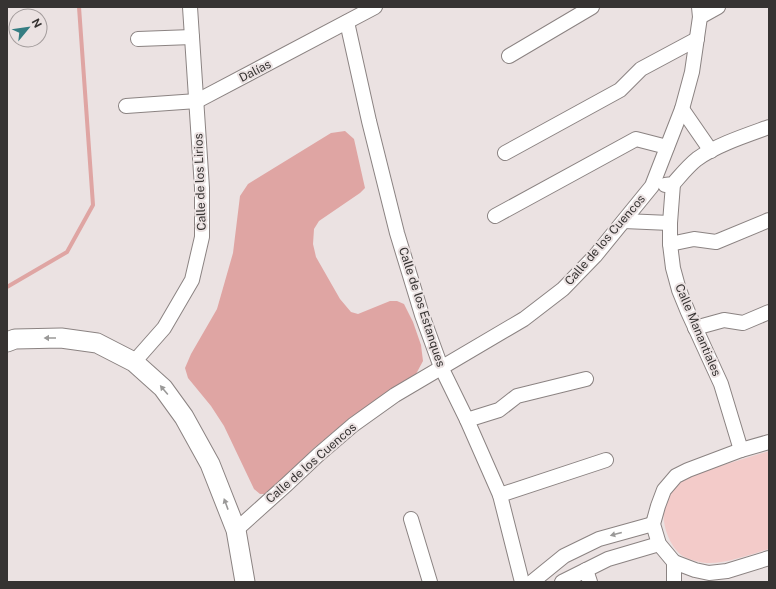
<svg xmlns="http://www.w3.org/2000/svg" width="776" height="589" viewBox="0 0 776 589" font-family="'Public Sans',sans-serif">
  <rect width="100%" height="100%" fill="#ebe2e2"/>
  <path fill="#f3cbc9" d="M 769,451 L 769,549 C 751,554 718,567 700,562 C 695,561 684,558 680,554 C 665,540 657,510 670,492 C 676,484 683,479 691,475 Z"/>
  <path fill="#dfa5a3" d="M 345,131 L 354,139 L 365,188 L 360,193 L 319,221 L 314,229 L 313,244 L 316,257 L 340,299 L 351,312 L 358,314 L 390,301 L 397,301 L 404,304 L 413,322 L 421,345 L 423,361 L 416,374 L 351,417 L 313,449 L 267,494 L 260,494 L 254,489 L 224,426 L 211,406 L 188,378 L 185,368 L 191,354 L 217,309 L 233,253 L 240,196 L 248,184 L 331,133 Z"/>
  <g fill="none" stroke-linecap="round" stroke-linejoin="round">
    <path stroke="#dfa5a3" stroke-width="4" d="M 7,287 L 67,252 L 93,205 L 79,7"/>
    <g stroke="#8b8382" stroke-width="16">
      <g id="street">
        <path d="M 700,17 L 718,7"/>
        <path d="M 347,22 L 369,121 L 397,233 L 422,315 L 441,367 L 467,420 L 500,495 L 522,582"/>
        <path d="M 138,39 L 192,37"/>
        <path d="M 509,56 L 592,7"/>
        <path d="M 126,106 L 197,101 L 375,7"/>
        <path d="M 682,109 L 711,151"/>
        <path d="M 505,153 L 620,90 L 641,69 L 697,39"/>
        <path d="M 673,184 L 670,223 L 670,244 L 673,268 L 679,290 L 688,312 L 721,384 L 741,450"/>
        <path d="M 665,185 L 673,184 C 681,175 688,166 697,159 C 716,145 747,135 769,127"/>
        <path d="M 495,216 L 636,139 L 667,147"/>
        <path d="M 624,221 L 670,223"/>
        <path d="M 670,244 L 694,239 L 716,242 L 769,220"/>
        <path d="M 695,328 L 724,320 L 743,323 L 769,312"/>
        <path d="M 134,362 L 164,328 L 192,280 L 202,237 L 202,188 L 190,7"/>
        <path d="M 467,420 L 499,410 L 517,396 L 586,379"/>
        <path d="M 769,442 L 741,450 L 688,470 L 676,476 L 664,490 L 658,506 L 653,524 L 659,544 L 674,562 L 695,570 L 709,573 L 727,571 L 769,558"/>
        <path d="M 500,495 L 606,460"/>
        <path d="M 411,519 L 430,582"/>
        <path d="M 236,530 L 286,485 L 318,455 L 353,425 L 395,395 L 524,319 L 563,289 L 595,256 L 652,186 L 682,109 L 692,72 L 700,17 L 699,7"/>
        <path d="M 586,570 L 590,582"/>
        <path d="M 532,582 L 564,556 L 599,539 L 653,524"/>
        <path d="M 562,582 L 608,559 L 659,544"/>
        <path d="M 674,582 L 674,562"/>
      </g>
    </g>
    <g stroke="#8b8382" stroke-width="21">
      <path id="secondary" d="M 7,342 L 15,339 L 61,338 L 97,343 L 134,362 L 163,388 L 184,417 L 210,464 L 236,530 L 245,582"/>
    </g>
    <use href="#street" stroke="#fff" stroke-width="14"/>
    <use href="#secondary" stroke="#fff" stroke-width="19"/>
  </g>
  <defs><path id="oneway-solid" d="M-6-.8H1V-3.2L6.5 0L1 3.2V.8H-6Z"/></defs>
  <g fill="#9a9998">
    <use href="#oneway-solid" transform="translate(50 338) rotate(-180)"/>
    <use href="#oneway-solid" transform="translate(164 390) rotate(-130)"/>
    <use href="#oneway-solid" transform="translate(226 504) rotate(-110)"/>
    <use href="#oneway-solid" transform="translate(616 534) rotate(165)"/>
  </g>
  <g text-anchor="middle" stroke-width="4" stroke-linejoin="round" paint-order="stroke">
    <g font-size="12" fill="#363332" stroke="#ebe2e2">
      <text transform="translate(255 71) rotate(-27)" y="4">Dalías</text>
      <text transform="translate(200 182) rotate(-92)" y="4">Calle de los Lirios</text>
      <text transform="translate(605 240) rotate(-49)" y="4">Calle de los Cuencos</text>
      <text transform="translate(422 307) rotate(72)" y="4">Calle de los Estanques</text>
      <text transform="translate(698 330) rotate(67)" y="4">Calle Manantiales</text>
      <text transform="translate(311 463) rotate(-41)" y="4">Calle de los Cuencos</text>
    </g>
  </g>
  <rect width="776" height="589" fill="none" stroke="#363332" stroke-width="16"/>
  <g transform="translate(28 28) rotate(61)"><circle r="19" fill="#ebe2e2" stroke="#a39c9c"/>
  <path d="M0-3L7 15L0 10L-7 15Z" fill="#357d82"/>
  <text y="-6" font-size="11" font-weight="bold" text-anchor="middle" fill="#363332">N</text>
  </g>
</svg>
